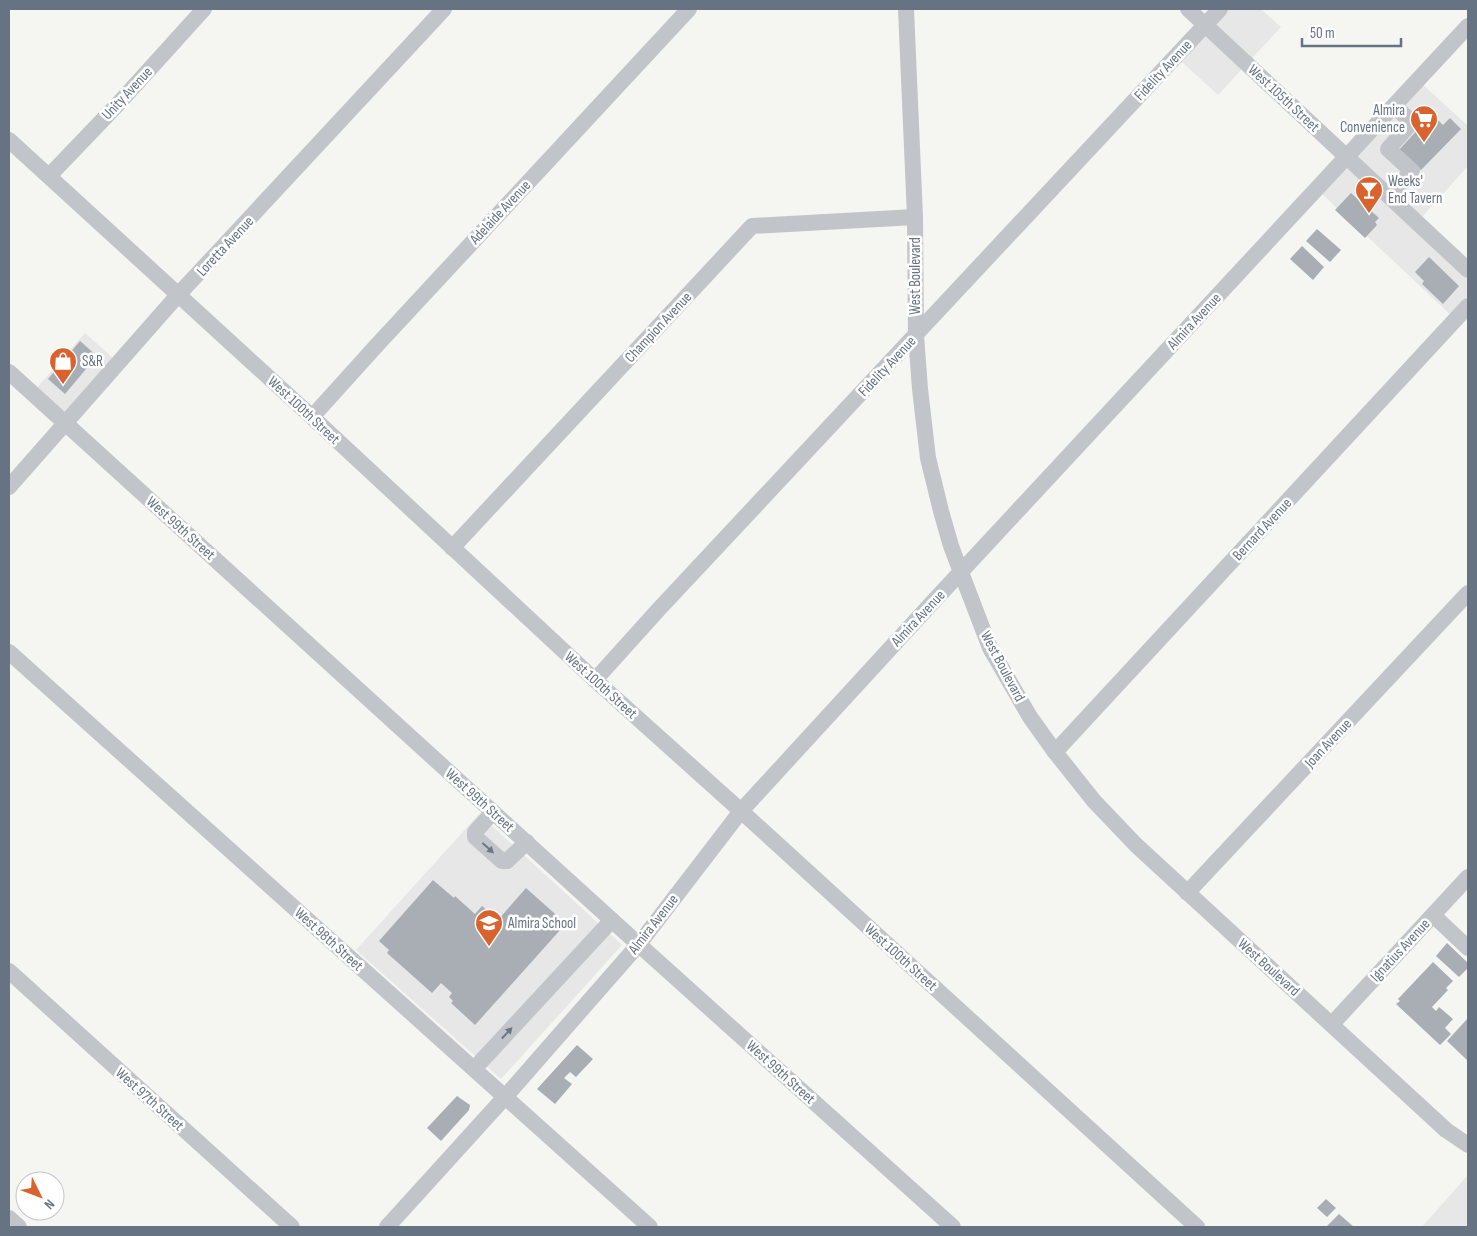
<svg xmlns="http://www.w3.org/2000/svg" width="1477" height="1236" viewBox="0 0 1477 1236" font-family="'Sofia Sans Condensed',sans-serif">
  <rect width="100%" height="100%" fill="#f5f6f2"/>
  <g fill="#e6e7e6">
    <path d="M 1211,9 L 1261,9 L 1281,27 L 1218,95 L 1171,52 Z"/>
    <path d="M 1421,83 L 1468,126 L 1468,166 L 1413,227 L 1468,279 L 1468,296 L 1452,316 L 1320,192 Z"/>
    <path d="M 85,333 L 114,359 L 64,416 L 35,390 Z"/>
    <path d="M 479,814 L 622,945 L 501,1079 L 356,950 Z"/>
    <path d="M 1468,1175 L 1468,1227 L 1422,1227 Z"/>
  </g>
  <g fill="#a8aeb4">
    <path d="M 1432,114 L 1443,125 L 1450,118 L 1461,129 L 1421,170 L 1399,150 Z"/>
    <path d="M 1351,193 L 1379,218 L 1375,222 L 1377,225 L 1365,238 L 1335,210 Z"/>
    <path d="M 1317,229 L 1341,250 L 1330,262 L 1306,241 Z"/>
    <path d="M 1302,246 L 1324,267 L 1313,280 L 1290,259 Z"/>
    <path d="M 1429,257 L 1459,286 L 1443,304 L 1422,284 L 1424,281 L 1415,272 Z"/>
    <path d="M 80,341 L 97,356 L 65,394 L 48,379 Z"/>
    <path d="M 433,880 L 454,898 L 455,896 L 475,914 L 482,906 L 498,920 L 526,888 L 563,921 L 558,927 L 561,929 L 475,1025 L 451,1003 L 453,1001 L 449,997 L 452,993 L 441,983 L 432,993 L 387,953 L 389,950 L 379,941 Z"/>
    <path d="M 1447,943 L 1468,963 L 1468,968 L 1459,977 L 1436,956 Z"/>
    <path d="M 1433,962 L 1453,981 L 1446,988 L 1448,990 L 1432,1007 L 1436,1011 L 1439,1007 L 1453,1019 L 1445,1028 L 1451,1034 L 1440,1045 L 1396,1004 L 1400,1001 L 1398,999 Z"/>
    <path d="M 1468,1018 L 1468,1061 L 1447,1041 Z"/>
    <path d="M 577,1045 L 593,1059 L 576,1077 L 570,1072 L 564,1078 L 572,1084 L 555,1104 L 537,1089 Z"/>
    <path d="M 457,1096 L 470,1105 L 469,1110 L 441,1141 L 427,1128 Z"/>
    <path d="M 1326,1199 L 1336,1208 L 1327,1217 L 1317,1208 Z"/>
    <path d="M 1339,1214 L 1354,1227 L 1326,1227 Z"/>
  </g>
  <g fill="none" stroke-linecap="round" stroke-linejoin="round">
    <g stroke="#c1c4c8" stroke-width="16">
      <path d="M 906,9 L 915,217 L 916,335 L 920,389 L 928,458 L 941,511 L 951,546 L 990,648 L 1030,717 L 1055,752 L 1094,801 L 1136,845 L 1446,1130 L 1468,1145"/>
      <path d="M 1188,9 L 1468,270"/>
      <path d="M 9,140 L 312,417 L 595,680 L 741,811 L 1197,1227"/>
      <path d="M 49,176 L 118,104 L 204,9"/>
      <path d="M 1389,196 L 1412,171 L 1388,149 L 1412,122 L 1394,106"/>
      <path d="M 9,372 L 626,933 L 953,1227"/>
      <path d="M 312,417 L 377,345 L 689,9"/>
      <path d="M 9,487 L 178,295 L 444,9"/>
      <path d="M 452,548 L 752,226 L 915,217"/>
      <path d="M 9,652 L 650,1227"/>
      <path d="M 595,680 L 659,609 L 1220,9"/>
      <path d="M 1055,752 L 1468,306"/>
      <path d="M 493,812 L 475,832 L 475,837 L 502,861 L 507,861 L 527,842"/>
      <path d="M 1187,893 L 1468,593"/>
      <path d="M 1433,915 L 1468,948"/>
      <path d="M 9,971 L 292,1227"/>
      <path d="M 1332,1024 L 1468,877"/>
      <path d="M 474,1069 L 612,920"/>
      <path d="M 9,1218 L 19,1227"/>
      <path d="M 387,1227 L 505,1097 L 639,944 L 741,811 L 931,604 L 1468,26"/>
    </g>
  </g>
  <defs><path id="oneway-solid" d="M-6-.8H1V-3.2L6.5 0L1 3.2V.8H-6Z" transform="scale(1.25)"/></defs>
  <g fill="#6b7786">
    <use href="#oneway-solid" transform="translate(488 848) rotate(42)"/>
    <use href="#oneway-solid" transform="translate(507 1033) rotate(-47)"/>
  </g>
  <defs>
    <g id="supermarket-pin" transform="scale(1.4375)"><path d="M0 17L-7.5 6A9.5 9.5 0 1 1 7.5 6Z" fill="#da622e" stroke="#fff"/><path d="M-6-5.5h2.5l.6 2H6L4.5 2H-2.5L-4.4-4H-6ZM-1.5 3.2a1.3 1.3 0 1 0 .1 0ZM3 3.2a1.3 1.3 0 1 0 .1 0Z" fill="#fff"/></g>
    <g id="bar-pin" transform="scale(1.4375)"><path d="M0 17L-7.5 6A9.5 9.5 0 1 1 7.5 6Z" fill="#da622e" stroke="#fff"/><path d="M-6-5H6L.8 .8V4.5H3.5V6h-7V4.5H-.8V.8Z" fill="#fff"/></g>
    <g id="shop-pin" transform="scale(1.4375)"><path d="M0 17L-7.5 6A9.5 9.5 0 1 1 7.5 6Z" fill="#da622e" stroke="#fff"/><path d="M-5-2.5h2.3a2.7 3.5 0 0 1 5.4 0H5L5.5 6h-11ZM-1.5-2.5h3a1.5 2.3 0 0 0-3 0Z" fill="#fff"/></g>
    <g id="school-pin" transform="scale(1.4375)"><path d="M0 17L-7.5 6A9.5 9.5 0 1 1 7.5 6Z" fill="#da622e" stroke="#fff"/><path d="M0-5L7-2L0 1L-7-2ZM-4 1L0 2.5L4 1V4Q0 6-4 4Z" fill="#fff"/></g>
  </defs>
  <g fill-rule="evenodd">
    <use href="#supermarket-pin" x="1424" y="119"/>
    <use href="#bar-pin" x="1369" y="190"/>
    <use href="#shop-pin" x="63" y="361"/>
    <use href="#school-pin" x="489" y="923"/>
  </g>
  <g text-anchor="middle" stroke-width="5" stroke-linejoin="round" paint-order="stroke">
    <g font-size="15" fill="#667382" stroke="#fff">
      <text transform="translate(1163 70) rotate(-47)" y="5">Fidelity Avenue</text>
      <text transform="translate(127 93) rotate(-47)" y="5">Unity Avenue</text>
      <text transform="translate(1284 98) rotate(43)" y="5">West 105th Street</text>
      <text transform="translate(500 212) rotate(-47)" y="5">Adelaide Avenue</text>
      <text transform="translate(225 246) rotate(-47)" y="5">Loretta Avenue</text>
      <text transform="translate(915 276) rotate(-90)" y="5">West Boulevard</text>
      <text transform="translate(1194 321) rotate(-47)" y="5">Almira Avenue</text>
      <text transform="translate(658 327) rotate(-47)" y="5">Champion Avenue</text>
      <text transform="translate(887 366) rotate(-47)" y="5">Fidelity Avenue</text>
      <text transform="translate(304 410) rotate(43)" y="5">West 100th Street</text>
      <text transform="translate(181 528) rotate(42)" y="5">West 99th Street</text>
      <text transform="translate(1262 529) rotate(-47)" y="5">Bernard Avenue</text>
      <text transform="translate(918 618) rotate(-47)" y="5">Almira Avenue</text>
      <text transform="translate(1003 666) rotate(62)" y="5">West Boulevard</text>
      <text transform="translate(601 685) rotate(42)" y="5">West 100th Street</text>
      <text transform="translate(1328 743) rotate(-47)" y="5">Joan Avenue</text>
      <text transform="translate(480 800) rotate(42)" y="5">West 99th Street</text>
      <text transform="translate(653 924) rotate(-52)" y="5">Almira Avenue</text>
      <text transform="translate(329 939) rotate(42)" y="5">West 98th Street</text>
      <text transform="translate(1400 950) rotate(-47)" y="5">Ignatius Avenue</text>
      <text transform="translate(901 957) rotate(42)" y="5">West 100th Street</text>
      <text transform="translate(1269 967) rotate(42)" y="5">West Boulevard</text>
      <text transform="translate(781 1072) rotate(42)" y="5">West 99th Street</text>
      <text transform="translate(150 1099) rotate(42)" y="5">West 97th Street</text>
    </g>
    <g font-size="15" fill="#667382" stroke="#fff" text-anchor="start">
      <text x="1405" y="115" text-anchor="end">Almira<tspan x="1405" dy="17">Convenience</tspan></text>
      <text x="1388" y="186">Weeks'<tspan x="1388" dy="17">End Tavern</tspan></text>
      <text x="82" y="366">S&amp;R</text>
      <text x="508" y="928">Almira School</text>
    </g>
  </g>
  <rect width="1477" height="1236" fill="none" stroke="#667382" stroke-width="20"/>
  <g transform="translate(40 1196) rotate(132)"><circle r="24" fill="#ffffff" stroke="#c2c7cd"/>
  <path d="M0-4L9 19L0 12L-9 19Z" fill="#da622e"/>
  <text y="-8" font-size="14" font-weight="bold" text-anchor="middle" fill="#667382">N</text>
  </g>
  <path d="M1302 38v8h99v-8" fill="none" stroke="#667382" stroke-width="2.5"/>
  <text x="1310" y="38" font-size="15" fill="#667382" stroke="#ffffff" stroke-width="4" paint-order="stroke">50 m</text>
</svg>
